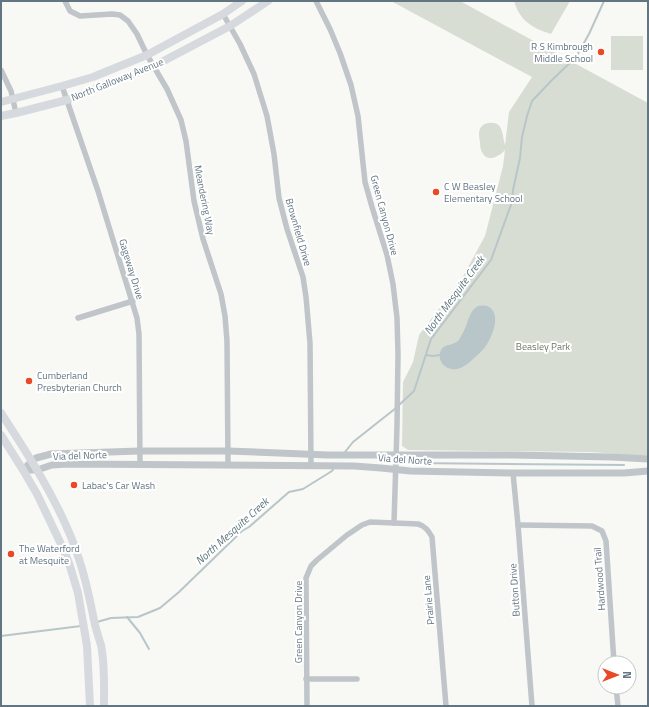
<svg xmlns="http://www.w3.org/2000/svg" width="649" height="707" viewBox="0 0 649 707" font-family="'Titillium Web',sans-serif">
  <rect width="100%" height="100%" fill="#f8f8f5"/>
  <g fill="#d8ddd4">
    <path d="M 391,1 L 460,1 L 648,103 L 648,456 C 627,456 607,452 586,452 L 408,450 L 402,446 L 403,382 L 413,362 L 419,335 L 461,280 L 485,236 L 503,166 L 505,150 C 499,157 487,163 482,152 C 480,149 480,145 480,142 C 478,134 478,124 489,123 C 504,121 502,136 505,145 L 509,112 L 532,77 Z"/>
    <path d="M 514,1 L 570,1 L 551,34 C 532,28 520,21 514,1 Z"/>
    <rect x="611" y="36" width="32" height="34"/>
  </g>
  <path fill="#b8c6c9" d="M 478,306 C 481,306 484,305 487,306 C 502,312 493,335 487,344 C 483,351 476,356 470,362 C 466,365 462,368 457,369 C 446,371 436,361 441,350 C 445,343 454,346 459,340 C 461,336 464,331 466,326 C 469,318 470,311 478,306 Z"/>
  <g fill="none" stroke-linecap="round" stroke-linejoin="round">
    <g stroke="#b8c6c9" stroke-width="2">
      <path d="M 426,355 L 433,356 L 440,355"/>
      <path d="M 399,405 L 414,391 L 431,339 L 491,260 L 512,202 L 513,190 L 520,158 L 522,137 L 527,116 L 532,101 L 552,80 L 576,57 L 589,34 L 604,1"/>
      <path d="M 345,452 L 353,442 L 396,408"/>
      <path d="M 413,463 L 624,465"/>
      <path d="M 127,617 L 140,633 L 149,649"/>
      <path d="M 97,622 L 111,618 L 138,617 L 160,608 L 179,592 L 242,531 L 249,527 L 289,492 L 303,489 L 332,471 L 334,468"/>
      <path d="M 1,636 L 81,626"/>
    </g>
    <g stroke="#c0c5c9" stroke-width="5.5">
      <path d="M 65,1 L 70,11 L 80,16 L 112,14 L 120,15 L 128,21 L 137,34 L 147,55 L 167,89 L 181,120 L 186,141 L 194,201 L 203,239 L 221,294 L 225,316 L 227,341 L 228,465"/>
      <path d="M 316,1 L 330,29 L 340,53 L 351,85 L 358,116 L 365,182 L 372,207 L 387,255 L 393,284 L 397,318 L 398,354 L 397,426 L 394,523"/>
      <path d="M 223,14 L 240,44 L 254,74 L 267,116 L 274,154 L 279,198 L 287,229 L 303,277 L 306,297 L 310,343 L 311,466"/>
      <path d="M 1,70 L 11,91 L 16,113"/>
      <path d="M 62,86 L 98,191 L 137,318 L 139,334 L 140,465"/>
      <path d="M 78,318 L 133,301"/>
      <path d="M 513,473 L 518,525 L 532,706"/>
      <path d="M 518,525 L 592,526 L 602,531 L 606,541 L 614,663"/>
      <path d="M 306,679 L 357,679"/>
      <path d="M 616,687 L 618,706"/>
      <path d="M 307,706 L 306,578 L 311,566 L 317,560 L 347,535 L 362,525 L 370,522 L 418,524 C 425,526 428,530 432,537 L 446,706"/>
    </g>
    <g stroke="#c0c5c9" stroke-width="7">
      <path d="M 23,470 L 32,461 L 36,458 L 51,454 L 139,451 L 228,451 L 328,455 L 514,455 L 612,457 L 648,459"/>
      <path d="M 23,470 L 37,470 L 52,465 L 68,464 L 354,466 L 381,468 L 410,471 L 513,473 L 624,473 L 648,471"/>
    </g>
    <g stroke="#d6dade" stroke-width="8">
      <path d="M 1,102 L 62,86 L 93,77 L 147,55 L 223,14 L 242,1"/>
      <path d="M 1,116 L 16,113 L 67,100 L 154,66 L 230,26 L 268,1"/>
      <path d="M 1,413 C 27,453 53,493 71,537 C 83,566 89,595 95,625 C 97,632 99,639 101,645 C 105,665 104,686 104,706"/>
      <path d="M 1,435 L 23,470 L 37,494 L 60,542 L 69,563 L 78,593 L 87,646 L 90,706"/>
    </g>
  </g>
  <g fill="#e94924" stroke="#fff" stroke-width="1.5">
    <circle cx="601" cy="52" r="4"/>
    <circle cx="436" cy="192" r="4"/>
    <circle cx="29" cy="381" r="4"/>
    <circle cx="74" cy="485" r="4"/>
    <circle cx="11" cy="554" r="4"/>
  </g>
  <g text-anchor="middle" stroke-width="4" stroke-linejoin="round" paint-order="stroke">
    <g font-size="10" fill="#627581" stroke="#fff" text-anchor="start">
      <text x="593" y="50" text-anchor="end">R S Kimbrough<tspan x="593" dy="12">Middle School</tspan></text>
      <text x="444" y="190">C W Beasley<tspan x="444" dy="12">Elementary School</tspan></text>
      <text x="37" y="379">Cumberland<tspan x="37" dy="12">Presbyterian Church</tspan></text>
      <text x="82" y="489">Labac's Car Wash</text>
      <text x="19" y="552">The Waterford<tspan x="19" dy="12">at Mesquite</tspan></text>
    </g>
    <g font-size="10" fill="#627581" stroke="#fff">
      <text transform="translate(117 79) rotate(-22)" y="4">North Galloway Avenue</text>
      <text transform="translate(205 200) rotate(79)" y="4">Meandering Way</text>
      <text transform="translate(385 215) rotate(75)" y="4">Green Canyon Drive</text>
      <text transform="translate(299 232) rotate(74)" y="4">Brownfield Drive</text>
      <text transform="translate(132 269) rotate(73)" y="4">Gageway Drive</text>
      <text transform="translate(80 455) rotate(-2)" y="4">Via del Norte</text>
      <text transform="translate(405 459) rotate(4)" y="4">Via del Norte</text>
      <text transform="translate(599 579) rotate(-94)" y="4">Hardwood Trail</text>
      <text transform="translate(514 590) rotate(-94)" y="4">Button Drive</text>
      <text transform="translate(428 600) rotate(-95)" y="4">Prairie Lane</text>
      <text transform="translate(298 622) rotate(-90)" y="4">Green Canyon Drive</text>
    </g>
    <g font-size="10" fill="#667961" stroke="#fff">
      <text x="543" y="350">Beasley Park</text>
    </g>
    <g font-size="11" font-style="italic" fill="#5d757c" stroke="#fff">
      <text transform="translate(454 295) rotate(-54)" y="4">North Mesquite Creek</text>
      <text transform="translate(232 531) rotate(-42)" y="4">North Mesquite Creek</text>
    </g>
  </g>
  <rect width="649" height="707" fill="none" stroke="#627581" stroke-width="4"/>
  <g transform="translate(617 675) rotate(90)"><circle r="19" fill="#ffffff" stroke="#c0c8cd"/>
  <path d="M0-3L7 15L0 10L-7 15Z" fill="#e94924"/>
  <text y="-6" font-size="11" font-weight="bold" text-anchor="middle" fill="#627581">N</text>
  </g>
</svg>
